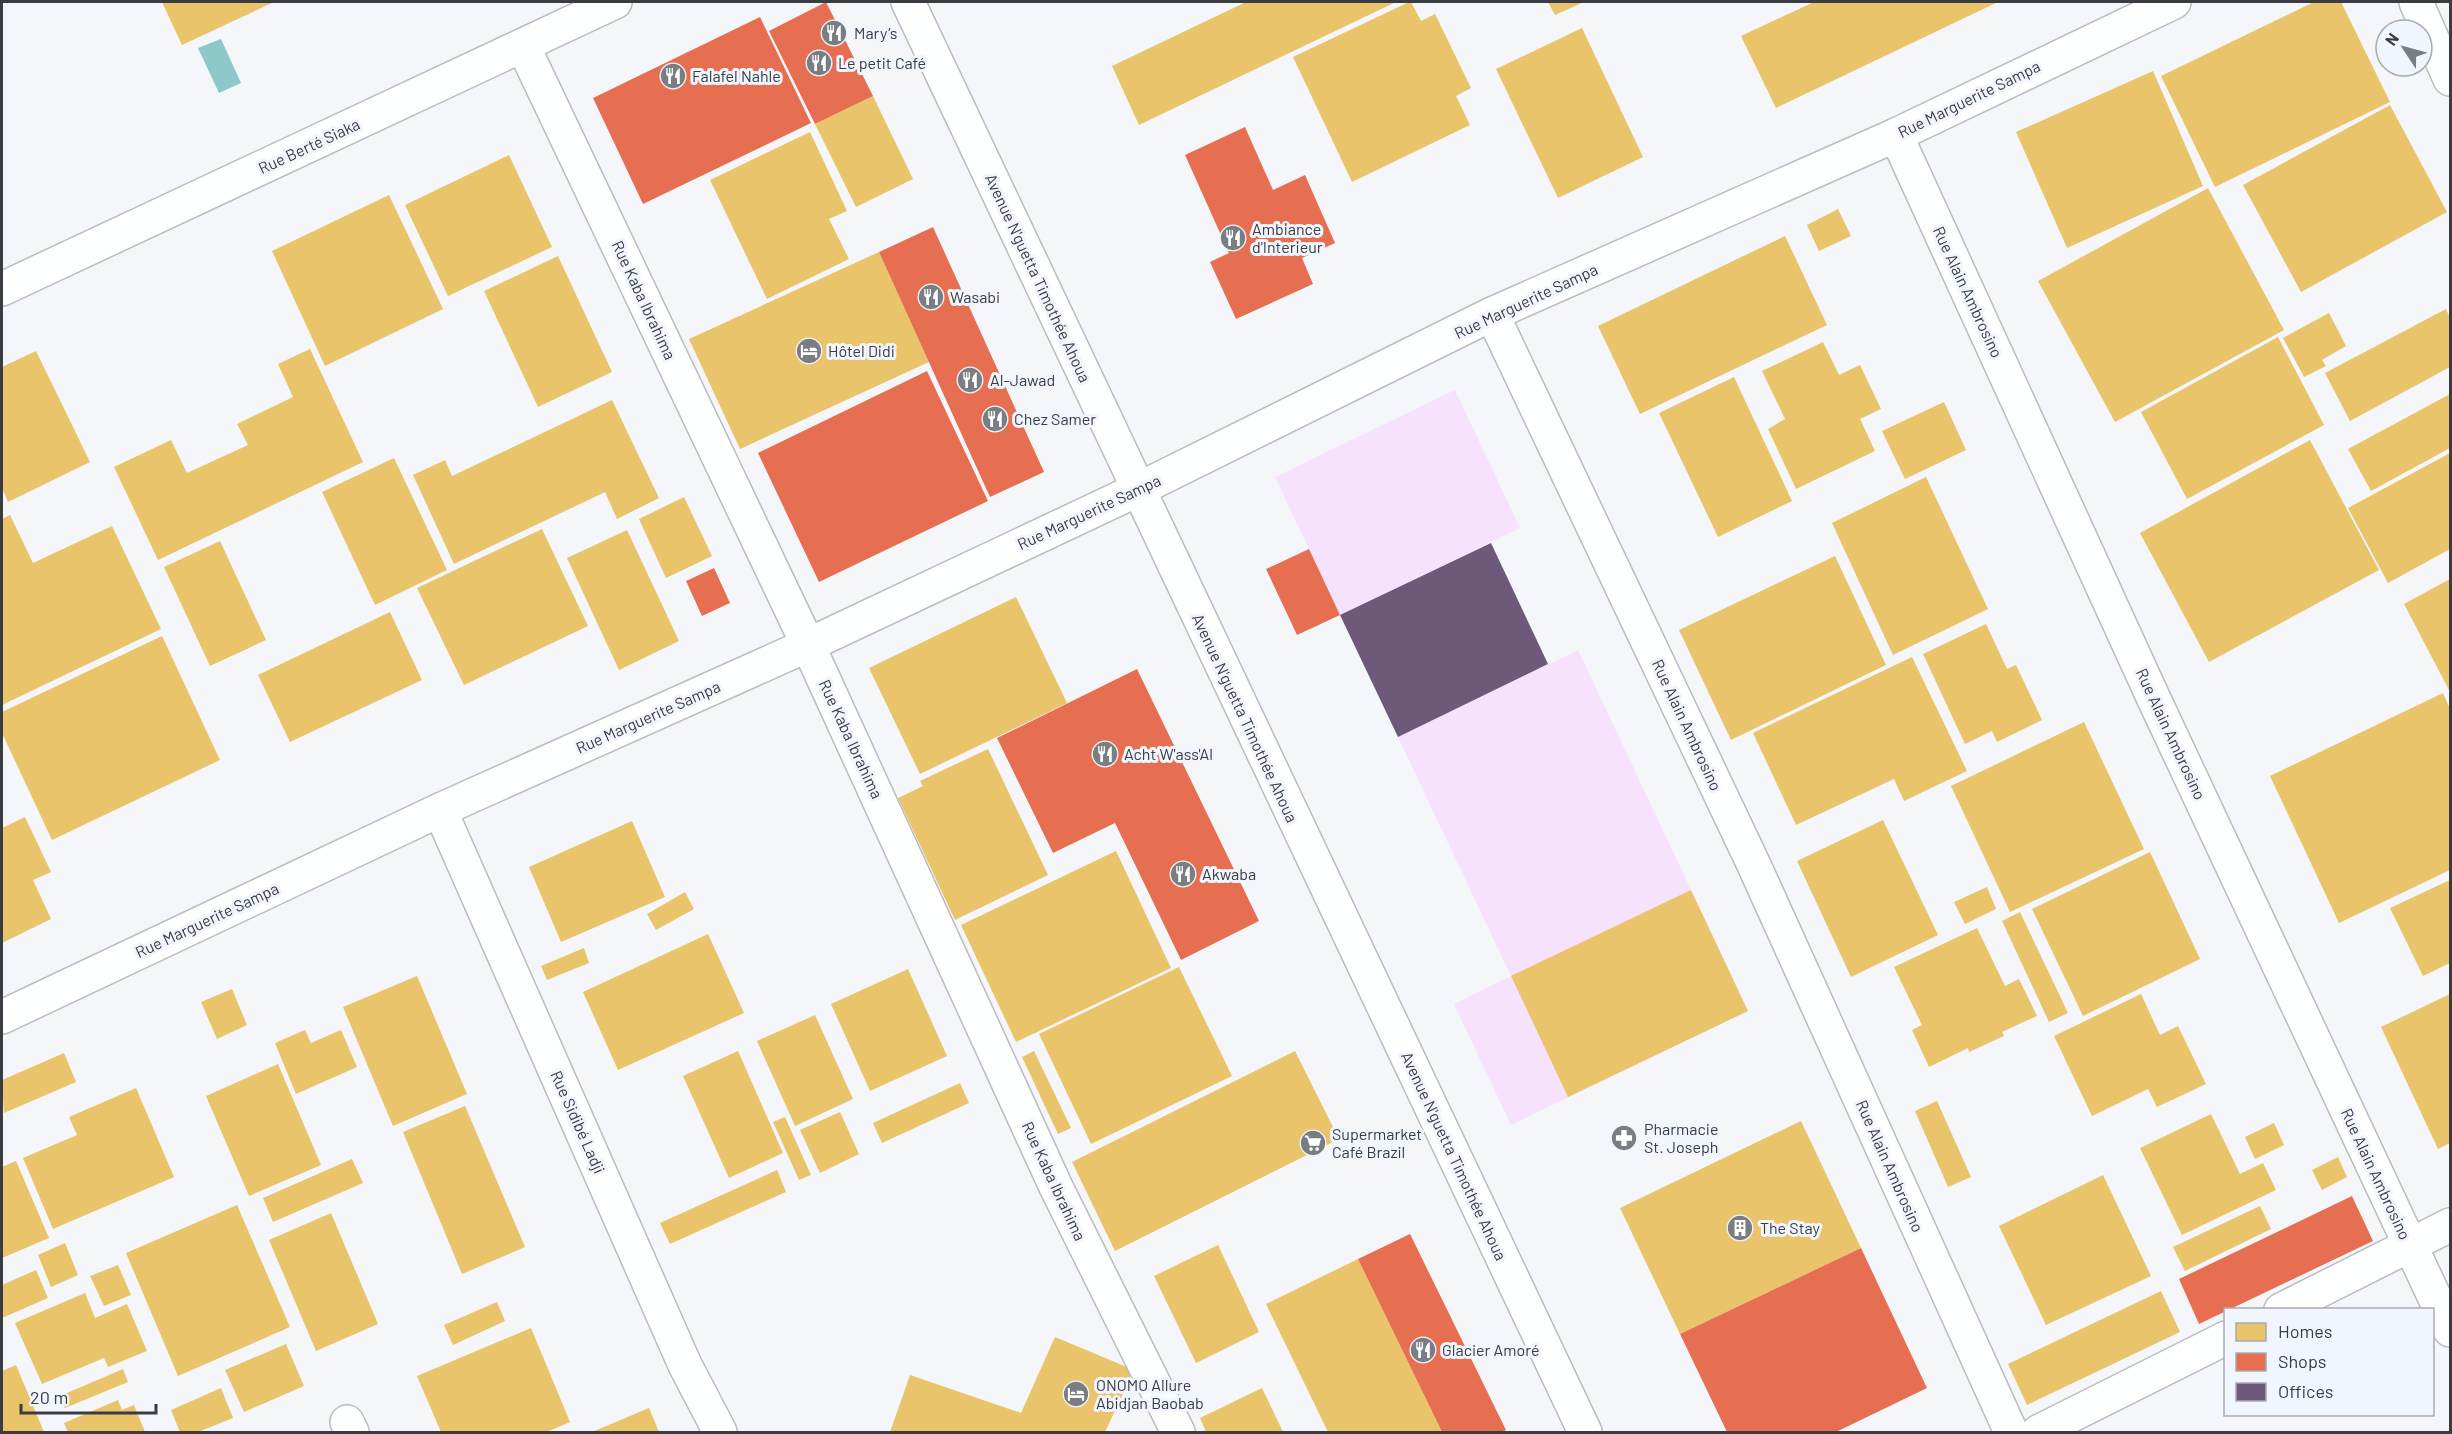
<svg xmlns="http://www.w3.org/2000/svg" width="2452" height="1434" viewBox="0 0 2452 1434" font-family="Barlow,sans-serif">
  <rect width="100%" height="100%" fill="#f4f6fa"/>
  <g fill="#f6e2fd">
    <path d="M 1455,390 L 1520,528 L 1340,615 L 1275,477 Z"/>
    <path d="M 1578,650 L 1748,1011 L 1511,1125 L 1454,1004 L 1511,976 L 1398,737 Z"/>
  </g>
  <path fill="#8ec8c8" d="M 221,39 L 241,83 L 219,93 L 198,48 Z"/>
  <g fill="#e9c46a">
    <path d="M 162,2 L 274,2 L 182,45 Z"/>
    <path d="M 1246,2 L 1396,2 L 1139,125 L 1112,66 Z"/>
    <path d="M 1409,2 L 1411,2 L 1421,21 L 1435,14 L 1471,88 L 1456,96 L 1470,125 L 1352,182 L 1293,57 Z"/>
    <path d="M 1548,2 L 1584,2 L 1555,15 Z"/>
    <path d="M 1814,2 L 1998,2 L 1776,108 L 1741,36 Z"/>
    <path d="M 2314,2 L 2341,2 L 2390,102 L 2215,187 L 2161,76 Z"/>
    <path d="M 1582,28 L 1643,157 L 1558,198 L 1496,69 Z"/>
    <path d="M 2153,71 L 2203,186 L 2067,248 L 2016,132 Z"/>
    <path d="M 873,96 L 913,179 L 856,207 L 815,124 Z"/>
    <path d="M 2390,105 L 2447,212 L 2301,292 L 2243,185 Z"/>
    <path d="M 810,132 L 847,211 L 829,219 L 849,259 L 767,299 L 710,180 Z"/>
    <path d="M 509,155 L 552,247 L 448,296 L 405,205 Z"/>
    <path d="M 2208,188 L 2284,330 L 2115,422 L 2038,281 Z"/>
    <path d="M 389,195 L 443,309 L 325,366 L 272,251 Z"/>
    <path d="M 1838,209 L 1851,236 L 1819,251 L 1807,225 Z"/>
    <path d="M 1785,236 L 1827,325 L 1640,414 L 1598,326 Z"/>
    <path d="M 879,252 L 929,362 L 740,449 L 689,339 Z"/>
    <path d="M 558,256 L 612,372 L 538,407 L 484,291 Z"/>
    <path d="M 2446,309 L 2450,318 L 2450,367 L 2350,421 L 2325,373 Z"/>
    <path d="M 2329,313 L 2346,346 L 2322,360 L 2326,366 L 2304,377 L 2283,338 Z"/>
    <path d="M 2278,337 L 2324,425 L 2187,499 L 2141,412 Z"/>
    <path d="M 1823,342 L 1839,375 L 1860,365 L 1881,409 L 1860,419 L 1875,451 L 1796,489 L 1768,429 L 1785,419 L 1762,371 Z"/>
    <path d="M 310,349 L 363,462 L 158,560 L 114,467 L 171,440 L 187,473 L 248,445 L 237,424 L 293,397 L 278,364 Z"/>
    <path d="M 36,351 L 90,462 L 8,502 L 2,488 L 2,367 Z"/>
    <path d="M 1734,377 L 1792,501 L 1718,537 L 1659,413 Z"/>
    <path d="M 2450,394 L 2450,448 L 2371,491 L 2348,449 Z"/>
    <path d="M 612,400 L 659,498 L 617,519 L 605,492 L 454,564 L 413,475 L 445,460 L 452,476 Z"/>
    <path d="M 1944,402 L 1966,450 L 1905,479 L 1882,431 Z"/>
    <path d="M 2310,440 L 2379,570 L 2209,662 L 2140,533 Z"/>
    <path d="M 2450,453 L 2450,549 L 2388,583 L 2348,508 Z"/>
    <path d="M 394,458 L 447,570 L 375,605 L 322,492 Z"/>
    <path d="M 1926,477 L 1988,609 L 1893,655 L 1832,523 Z"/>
    <path d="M 684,497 L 712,556 L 666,578 L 639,519 Z"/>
    <path d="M 10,515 L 33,563 L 112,526 L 161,629 L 2,705 L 2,519 Z"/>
    <path d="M 542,529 L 588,626 L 464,685 L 417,588 Z"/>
    <path d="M 627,530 L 679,641 L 619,670 L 567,558 Z"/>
    <path d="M 220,541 L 266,640 L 210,666 L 164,567 Z"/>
    <path d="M 1835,556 L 1886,665 L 1731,740 L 1679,630 Z"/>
    <path d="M 2450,579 L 2450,689 L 2449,690 L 2404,604 Z"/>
    <path d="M 1016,597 L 1067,703 L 920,774 L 869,668 Z"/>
    <path d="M 390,612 L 422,680 L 290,742 L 258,675 Z"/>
    <path d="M 1986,624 L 2007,669 L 2016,665 L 2042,720 L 1997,742 L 1992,731 L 1965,744 L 1923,654 Z"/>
    <path d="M 162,636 L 220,760 L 52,840 L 2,733 L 2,712 Z"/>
    <path d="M 1912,657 L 1967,771 L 1904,801 L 1894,779 L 1796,825 L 1753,733 Z"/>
    <path d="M 2443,693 L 2450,709 L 2450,870 L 2339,923 L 2270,776 Z"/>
    <path d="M 2084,722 L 2144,849 L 2010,912 L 1951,786 Z"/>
    <path d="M 988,749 L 1048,875 L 955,920 L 898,798 L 923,786 L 920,781 Z"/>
    <path d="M 25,817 L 51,872 L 33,880 L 51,919 L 2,943 L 2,828 Z"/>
    <path d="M 1883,820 L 1938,935 L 1851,977 L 1797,861 Z"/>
    <path d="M 632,821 L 665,897 L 561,942 L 529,867 Z"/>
    <path d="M 1116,851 L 1171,968 L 1016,1042 L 961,925 Z"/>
    <path d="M 2150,852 L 2200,959 L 2083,1016 L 2032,909 Z"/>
    <path d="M 2450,880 L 2450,963 L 2423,976 L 2390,908 Z"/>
    <path d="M 1987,887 L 1996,909 L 1965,924 L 1954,902 Z"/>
    <path d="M 1691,890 L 1748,1011 L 1568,1097 L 1511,976 Z"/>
    <path d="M 685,892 L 694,909 L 656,930 L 647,914 Z"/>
    <path d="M 2020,912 L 2068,1013 L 2049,1022 L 2002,921 Z"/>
    <path d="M 1977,928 L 2005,986 L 2019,979 L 2037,1016 L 2002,1032 L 2004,1036 L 1969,1052 L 1968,1048 L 1929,1067 L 1912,1030 L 1922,1025 L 1894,967 Z"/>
    <path d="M 708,934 L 744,1013 L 618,1070 L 583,992 Z"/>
    <path d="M 584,948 L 589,963 L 547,980 L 541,966 Z"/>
    <path d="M 1179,967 L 1232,1076 L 1091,1144 L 1039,1034 Z"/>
    <path d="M 908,969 L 947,1056 L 870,1091 L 831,1004 Z"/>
    <path d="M 417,976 L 467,1094 L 393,1126 L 343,1007 Z"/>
    <path d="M 232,989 L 247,1025 L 217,1039 L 201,1002 Z"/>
    <path d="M 2141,994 L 2160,1035 L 2178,1026 L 2206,1084 L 2157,1107 L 2148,1089 L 2092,1116 L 2054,1036 Z"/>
    <path d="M 2450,994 L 2450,1143 L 2438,1149 L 2381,1027 Z"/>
    <path d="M 815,1015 L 853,1099 L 795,1126 L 757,1041 Z"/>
    <path d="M 305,1030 L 311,1043 L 341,1030 L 357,1067 L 296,1094 L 275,1043 Z"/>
    <path d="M 738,1051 L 783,1153 L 729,1178 L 683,1076 Z"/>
    <path d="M 1034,1051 L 1071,1128 L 1058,1134 L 1022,1057 Z"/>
    <path d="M 1295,1051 L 1339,1139 L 1115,1251 L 1072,1162 Z"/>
    <path d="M 64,1053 L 76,1082 L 4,1113 L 2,1080 Z"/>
    <path d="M 278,1064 L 321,1165 L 249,1196 L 206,1096 Z"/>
    <path d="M 960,1083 L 969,1103 L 882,1143 L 873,1123 Z"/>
    <path d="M 136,1088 L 174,1177 L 53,1229 L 23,1158 L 77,1135 L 69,1117 Z"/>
    <path d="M 1937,1101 L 1971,1177 L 1948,1187 L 1915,1111 Z"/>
    <path d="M 465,1106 L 525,1247 L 462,1274 L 403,1132 Z"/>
    <path d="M 840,1112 L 859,1154 L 820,1173 L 800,1130 Z"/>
    <path d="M 2211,1114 L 2240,1174 L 2263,1163 L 2276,1190 L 2182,1235 L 2140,1148 Z"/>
    <path d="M 785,1117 L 811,1175 L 799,1180 L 773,1122 Z"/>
    <path d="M 1801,1121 L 1861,1248 L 1680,1334 L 1620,1208 Z"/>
    <path d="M 2274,1123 L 2284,1145 L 2255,1159 L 2245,1137 Z"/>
    <path d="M 2338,1157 L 2347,1177 L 2322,1190 L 2312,1170 Z"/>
    <path d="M 352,1159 L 363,1183 L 273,1222 L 263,1198 Z"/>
    <path d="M 16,1161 L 49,1238 L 2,1258 L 2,1167 Z"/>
    <path d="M 777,1170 L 786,1192 L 670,1244 L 660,1223 Z"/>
    <path d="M 2103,1175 L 2151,1276 L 2046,1325 L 1999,1226 Z"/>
    <path d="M 237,1205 L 290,1327 L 178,1376 L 126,1253 Z"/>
    <path d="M 2260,1206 L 2271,1229 L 2185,1271 L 2173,1247 Z"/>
    <path d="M 331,1213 L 378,1324 L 316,1351 L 269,1240 Z"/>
    <path d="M 65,1243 L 78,1275 L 51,1287 L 38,1255 Z"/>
    <path d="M 1218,1245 L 1259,1332 L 1196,1363 L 1154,1276 Z"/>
    <path d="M 1358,1259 L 1442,1432 L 1328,1432 L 1266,1304 Z"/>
    <path d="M 118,1265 L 131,1295 L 104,1306 L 90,1276 Z"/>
    <path d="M 36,1270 L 48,1298 L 2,1318 L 2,1285 Z"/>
    <path d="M 2161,1291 L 2180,1332 L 2027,1405 L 2008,1364 Z"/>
    <path d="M 85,1293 L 95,1318 L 127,1304 L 147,1351 L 108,1367 L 104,1358 L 42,1384 L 15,1323 Z"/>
    <path d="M 497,1302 L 505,1321 L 453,1345 L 444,1325 Z"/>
    <path d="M 531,1328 L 570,1422 L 547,1432 L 441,1432 L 417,1376 Z"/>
    <path d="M 1055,1337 L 1134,1370 L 1105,1432 L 890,1432 L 910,1375 L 1021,1413 Z"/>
    <path d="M 286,1344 L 304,1386 L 244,1412 L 225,1370 Z"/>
    <path d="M 16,1365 L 44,1432 L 2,1432 L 2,1371 Z"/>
    <path d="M 123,1369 L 128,1382 L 65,1408 L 60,1396 Z"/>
    <path d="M 221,1388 L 233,1418 L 198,1432 L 180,1432 L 171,1410 Z"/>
    <path d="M 1262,1388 L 1283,1432 L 1206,1432 L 1200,1418 Z"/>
    <path d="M 118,1400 L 122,1410 L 134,1405 L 145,1432 L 68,1432 L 64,1423 Z"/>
    <path d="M 649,1408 L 659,1432 L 592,1432 Z"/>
  </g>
  <g fill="#e76f51">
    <path d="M 826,2 L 873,96 L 815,124 L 769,31 Z"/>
    <path d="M 760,17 L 811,123 L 643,204 L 593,98 Z"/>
    <path d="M 1245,127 L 1273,190 L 1305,175 L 1335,243 L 1302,258 L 1313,284 L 1236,319 L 1210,262 L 1229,253 L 1185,155 Z"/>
    <path d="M 933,227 L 1044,472 L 990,497 L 879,252 Z"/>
    <path d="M 927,371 L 988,501 L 819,582 L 758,453 Z"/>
    <path d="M 1309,549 L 1340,615 L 1297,635 L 1266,569 Z"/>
    <path d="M 714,568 L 730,603 L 702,616 L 686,581 Z"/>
    <path d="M 1137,669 L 1259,921 L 1181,960 L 1115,823 L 1053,853 L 997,738 Z"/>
    <path d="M 2352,1196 L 2373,1241 L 2199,1324 L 2179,1279 Z"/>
    <path d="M 1410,1234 L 1506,1430 L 1502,1432 L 1442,1432 L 1358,1259 Z"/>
    <path d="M 1861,1248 L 1927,1388 L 1836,1432 L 1727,1432 L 1680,1334 Z"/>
  </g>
  <path fill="#6d597a" d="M 1491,543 L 1548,664 L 1398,737 L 1340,615 Z"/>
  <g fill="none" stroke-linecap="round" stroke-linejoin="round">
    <g stroke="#babcc0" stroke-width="36">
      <g id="minor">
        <path d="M 2416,2 L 2450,79"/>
        <path d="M 523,46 L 808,645 L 1056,1187 L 1178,1432"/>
        <path d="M 1896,135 L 2153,697 L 2450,1330"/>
        <path d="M 2,289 L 615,2"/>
        <path d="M 1492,314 L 1753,863 L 2011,1432"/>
        <path d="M 440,810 L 685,1365 L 720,1432"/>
        <path d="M 2,1017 L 440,810 L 808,645 L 1137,490 L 1492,314 L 1896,135 L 2174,2"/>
        <path d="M 2281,1310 L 2450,1225"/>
        <path d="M 347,1422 L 352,1432"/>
        <path d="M 2038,1432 L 2226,1338"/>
      </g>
    </g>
    <g stroke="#babcc0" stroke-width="36">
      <path id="tertiary" d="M 908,2 L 1585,1432"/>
    </g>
    <use href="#minor" stroke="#fdfefe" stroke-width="33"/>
    <use href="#tertiary" stroke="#fdfefe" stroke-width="33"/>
  </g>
  <defs>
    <g id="restaurant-disc" transform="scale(1.35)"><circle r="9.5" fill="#7a7d81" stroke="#f0f5fe"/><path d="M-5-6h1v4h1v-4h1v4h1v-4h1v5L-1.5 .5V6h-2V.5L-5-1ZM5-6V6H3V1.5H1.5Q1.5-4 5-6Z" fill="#fff"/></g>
    <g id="hotel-disc" transform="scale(1.35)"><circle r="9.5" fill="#7a7d81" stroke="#f0f5fe"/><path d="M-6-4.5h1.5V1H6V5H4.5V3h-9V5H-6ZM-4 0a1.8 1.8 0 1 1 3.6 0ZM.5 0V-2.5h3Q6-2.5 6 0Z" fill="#fff"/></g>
    <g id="pharmacy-disc" transform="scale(1.35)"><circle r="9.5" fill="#7a7d81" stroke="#f0f5fe"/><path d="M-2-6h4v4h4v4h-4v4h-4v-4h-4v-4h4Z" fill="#fff"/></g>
    <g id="supermarket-disc" transform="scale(1.35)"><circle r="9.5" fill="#7a7d81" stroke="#f0f5fe"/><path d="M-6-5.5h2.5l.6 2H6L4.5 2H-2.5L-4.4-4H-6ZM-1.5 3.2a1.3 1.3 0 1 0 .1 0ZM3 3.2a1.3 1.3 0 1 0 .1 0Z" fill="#fff"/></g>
    <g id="building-disc" transform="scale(1.35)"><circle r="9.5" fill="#7a7d81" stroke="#f0f5fe"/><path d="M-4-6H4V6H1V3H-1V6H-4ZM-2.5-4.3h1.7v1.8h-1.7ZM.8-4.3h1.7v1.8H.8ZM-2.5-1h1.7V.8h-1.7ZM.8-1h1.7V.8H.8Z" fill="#fff"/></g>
  </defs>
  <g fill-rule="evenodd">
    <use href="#restaurant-disc" x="834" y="33"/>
    <use href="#restaurant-disc" x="819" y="63"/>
    <use href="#restaurant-disc" x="673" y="76"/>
    <use href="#restaurant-disc" x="1233" y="238"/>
    <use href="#restaurant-disc" x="931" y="297"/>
    <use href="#hotel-disc" x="809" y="351"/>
    <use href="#restaurant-disc" x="970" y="380"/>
    <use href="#restaurant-disc" x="995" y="419"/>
    <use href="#restaurant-disc" x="1105" y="754"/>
    <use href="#restaurant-disc" x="1183" y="874"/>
    <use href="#pharmacy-disc" x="1624" y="1138"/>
    <use href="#supermarket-disc" x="1313" y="1143"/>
    <use href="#building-disc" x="1740" y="1228"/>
    <use href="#restaurant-disc" x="1423" y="1350"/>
    <use href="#hotel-disc" x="1076" y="1394"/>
  </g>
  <g text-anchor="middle" stroke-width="6" stroke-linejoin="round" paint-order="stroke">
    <g font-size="16" fill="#393c40" stroke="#f0f5fe" text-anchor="start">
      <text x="854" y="39">Mary’s</text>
      <text x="838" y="69">Le petit Café</text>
      <text x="692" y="82">Falafel Nahle</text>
      <text x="1252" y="235">Ambiance<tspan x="1252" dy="18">d'Interieur</tspan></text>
      <text x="950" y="303">Wasabi</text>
      <text x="828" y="357">Hôtel Didi</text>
      <text x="990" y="386">Al-Jawad</text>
      <text x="1014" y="425">Chez Samer</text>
      <text x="1124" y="760">Acht W'ass'Al</text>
      <text x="1202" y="880">Akwaba</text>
      <text x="1644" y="1135">Pharmacie<tspan x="1644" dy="18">St. Joseph</tspan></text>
      <text x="1332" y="1140">Supermarket<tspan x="1332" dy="18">Café Brazil</tspan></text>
      <text x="1760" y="1234">The Stay</text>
      <text x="1442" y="1356">Glacier Amoré</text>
      <text x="1096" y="1391">ONOMO Allure<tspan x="1096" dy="18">Abidjan Baobab</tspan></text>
    </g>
    <g font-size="16" fill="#393c40" stroke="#f0f5fe">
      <text transform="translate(1969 99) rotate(-26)" y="6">Rue Marguerite Sampa</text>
      <text transform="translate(309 146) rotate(-25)" y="6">Rue Berté Siaka</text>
      <text transform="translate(1038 278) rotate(65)" y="6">Avenue N'guetta Timothée Ahoua</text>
      <text transform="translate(1968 292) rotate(65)" y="6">Rue Alain Ambrosino</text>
      <text transform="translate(644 300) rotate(65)" y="6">Rue Kaba Ibrahima</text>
      <text transform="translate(1526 301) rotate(-25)" y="6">Rue Marguerite Sampa</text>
      <text transform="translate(1089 512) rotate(-25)" y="6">Rue Marguerite Sampa</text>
      <text transform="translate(648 717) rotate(-24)" y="6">Rue Marguerite Sampa</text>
      <text transform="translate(1245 718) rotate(65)" y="6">Avenue N'guetta Timothée Ahoua</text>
      <text transform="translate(1687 725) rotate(65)" y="6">Rue Alain Ambrosino</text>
      <text transform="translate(2171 734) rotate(65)" y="6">Rue Alain Ambrosino</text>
      <text transform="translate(851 739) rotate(65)" y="6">Rue Kaba Ibrahima</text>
      <text transform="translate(207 920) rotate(-25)" y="6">Rue Marguerite Sampa</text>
      <text transform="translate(578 1122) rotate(66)" y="6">Rue Sidibé Ladji</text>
      <text transform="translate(1454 1156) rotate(65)" y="6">Avenue N'guetta Timothée Ahoua</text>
      <text transform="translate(1890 1166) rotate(66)" y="6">Rue Alain Ambrosino</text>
      <text transform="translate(2376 1174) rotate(65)" y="6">Rue Alain Ambrosino</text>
      <text transform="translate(1054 1181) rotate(65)" y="6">Rue Kaba Ibrahima</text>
    </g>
  </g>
  <rect width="2452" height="1434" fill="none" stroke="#393c40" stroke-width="6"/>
  <rect x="2224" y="1308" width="210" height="108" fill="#f0f5fe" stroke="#a7abb2" stroke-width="1.5"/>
  <rect x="2236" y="1323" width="30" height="18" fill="#e9c46a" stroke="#a7abb2" stroke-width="1.5"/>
  <text x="2278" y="1338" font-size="18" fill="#393c40">Homes</text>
  <rect x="2236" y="1353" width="30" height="18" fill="#e76f51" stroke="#a7abb2" stroke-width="1.5"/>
  <text x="2278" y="1368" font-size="18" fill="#393c40">Shops</text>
  <rect x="2236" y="1383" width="30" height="18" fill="#6d597a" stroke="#a7abb2" stroke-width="1.5"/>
  <text x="2278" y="1398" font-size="18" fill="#393c40">Offices</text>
  <g transform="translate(2404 48) rotate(306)"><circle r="28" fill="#f0f5fe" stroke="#a7abb2" stroke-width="1.5"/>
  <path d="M0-4.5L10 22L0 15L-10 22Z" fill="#7a7d81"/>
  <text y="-9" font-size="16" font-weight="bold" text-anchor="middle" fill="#393c40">N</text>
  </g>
  <path d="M21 1404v9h135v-9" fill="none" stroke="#393c40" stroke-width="3"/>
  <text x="30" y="1404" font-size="18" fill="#393c40" stroke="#f0f5fe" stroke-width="4.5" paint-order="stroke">20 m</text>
</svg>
